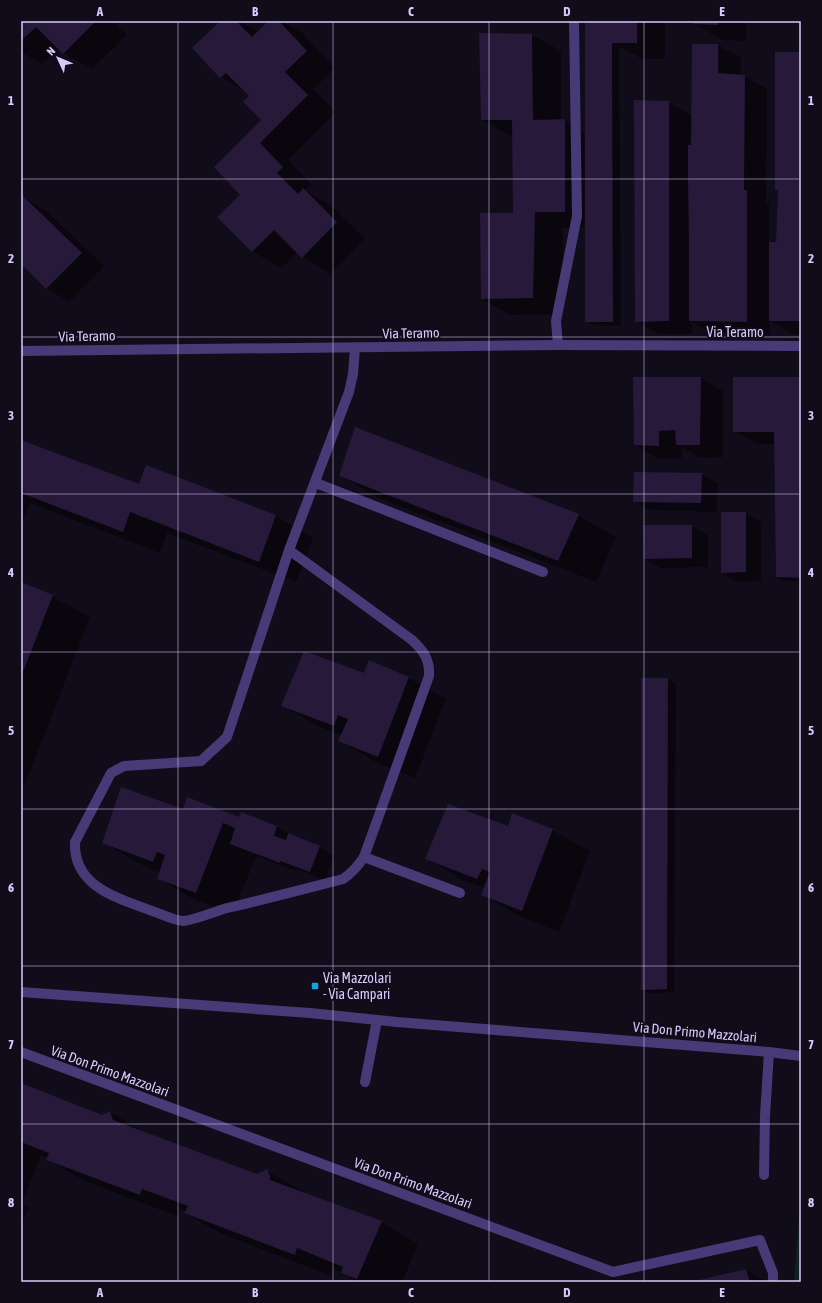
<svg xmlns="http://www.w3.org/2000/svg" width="822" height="1303" viewBox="0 0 822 1303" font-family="'Asap Condensed',sans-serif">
  <rect width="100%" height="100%" fill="#110c1a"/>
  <path fill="#102024" d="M 801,1191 L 801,1282 L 794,1282 Z"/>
  <g fill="#0007">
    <path d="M 21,21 L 113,21 L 127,35 L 92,69 L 64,53 L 59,48 L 42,64 L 21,52 Z"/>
    <path d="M 222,21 L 239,21 L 258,32 L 269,21 L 282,21 L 302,33 L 335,68 L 313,89 L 336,112 L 288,160 L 311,184 L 305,190 L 332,206 L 365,239 L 331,274 L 303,257 L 297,252 L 282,268 L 253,252 L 218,217 L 241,195 L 262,120 L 250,96 L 246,92 L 221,77 Z"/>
    <path d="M 586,21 L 665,21 L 665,59 L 642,59 L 619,46 L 621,326 L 594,325 L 586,321 L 586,228 L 563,228 L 562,314 L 510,315 L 482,299 L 514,214 L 513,136 L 510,136 L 482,119 L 480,34 L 532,35 L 561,51 L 561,120 L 564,120 L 586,133 Z"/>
    <path d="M 694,21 L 746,21 L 746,41 L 723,40 L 694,24 Z"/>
    <path d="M 693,45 L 718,45 L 741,58 L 741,76 L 744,76 L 767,89 L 766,203 L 769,204 L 769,243 L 777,243 L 779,191 L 776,189 L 801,53 L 801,334 L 793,334 L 769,320 L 770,335 L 713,334 L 692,322 L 692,334 L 659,334 L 636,321 L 668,102 L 692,116 Z"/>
    <path d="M 22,196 L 45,210 L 104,266 L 69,302 L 47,288 L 21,263 L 21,197 Z"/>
    <path d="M 701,378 L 723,391 L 723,457 L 700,458 L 682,447 L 682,458 L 657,458 L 635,445 Z"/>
    <path d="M 801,378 L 801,581 L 784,581 L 777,577 L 775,444 L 757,444 L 734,431 Z"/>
    <path d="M 356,428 L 578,515 L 616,537 L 596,582 L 377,497 L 340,476 Z"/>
    <path d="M 21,442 L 139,485 L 147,467 L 276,516 L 313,538 L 296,582 L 167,533 L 160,553 L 30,503 L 23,521 L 21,520 Z"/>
    <path d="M 701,474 L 717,483 L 717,512 L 650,510 L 634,501 Z"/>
    <path d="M 745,513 L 761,522 L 761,581 L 737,582 L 722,573 Z"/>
    <path d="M 692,526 L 708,535 L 708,567 L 660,568 L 645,559 Z"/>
    <path d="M 21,583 L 52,596 L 90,617 L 25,785 L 21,784 Z"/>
    <path d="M 370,661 L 409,678 L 446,699 L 415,778 L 376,762 L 339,741 L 342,735 L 320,727 L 283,706 L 365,674 Z"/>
    <path d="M 668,679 L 676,684 L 674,992 L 650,993 L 642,989 Z"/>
    <path d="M 184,811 L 240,818 L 242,813 L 277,827 L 291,835 L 320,847 L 335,856 L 325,880 L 296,869 L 296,871 L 256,856 L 233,913 L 195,900 L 158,878 L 160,872 L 140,864 L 103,842 Z"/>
    <path d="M 508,827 L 552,830 L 590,851 L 559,932 L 519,916 L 482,894 L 485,888 L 463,880 L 426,858 Z"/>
    <path d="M 21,1084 L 102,1116 L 110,1112 L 147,1134 L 257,1175 L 267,1171 L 304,1192 L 305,1194 L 381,1222 L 418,1244 L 402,1282 L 358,1282 L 342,1273 L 342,1272 L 334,1269 L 332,1276 L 222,1234 L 185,1213 L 186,1212 L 180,1209 L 177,1216 L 85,1181 L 48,1160 L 48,1158 L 41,1155 L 22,1203 L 29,1207 L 21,1228 Z"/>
    <path d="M 746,1270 L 767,1282 L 697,1282 Z"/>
  </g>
  <g fill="#26193a">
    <path d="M 21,21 L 96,21 L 63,54 L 36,27 L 21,41 Z"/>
    <path d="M 220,21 L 236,21 L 252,37 L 268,21 L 279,21 L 307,51 L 285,72 L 308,95 L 260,143 L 283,167 L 277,173 L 298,194 L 303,188 L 337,222 L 302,258 L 274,230 L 252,252 L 217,217 L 240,195 L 214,167 L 261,120 L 243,102 L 249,96 L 226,73 L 220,78 L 192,48 Z"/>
    <path d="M 585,21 L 637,21 L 637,43 L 612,43 L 613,322 L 585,322 Z"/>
    <path d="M 693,21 L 718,21 L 718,25 L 693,24 Z"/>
    <path d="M 479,33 L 532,34 L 533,120 L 565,119 L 565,212 L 535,212 L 533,298 L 481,299 L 480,213 L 513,213 L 512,120 L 481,120 Z"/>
    <path d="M 692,44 L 718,44 L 718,73 L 745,75 L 744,190 L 747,190 L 747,322 L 689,321 L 689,242 L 688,182 L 688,145 L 691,145 Z"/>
    <path d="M 775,52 L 801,52 L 801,321 L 769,321 L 769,242 L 776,242 L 778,190 L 775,190 Z"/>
    <path d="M 634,100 L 669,101 L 669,321 L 635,322 Z"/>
    <path d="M 22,195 L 82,253 L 46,289 L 21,264 Z"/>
    <path d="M 633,377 L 701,377 L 700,445 L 676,445 L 675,430 L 659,431 L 659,446 L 634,445 Z"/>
    <path d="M 733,377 L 801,377 L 801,578 L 776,577 L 774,432 L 733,432 Z"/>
    <path d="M 355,427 L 579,514 L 558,561 L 339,476 Z"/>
    <path d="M 21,440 L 139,484 L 146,465 L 276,515 L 259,562 L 130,512 L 123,532 L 21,493 Z"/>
    <path d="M 634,472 L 702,473 L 701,503 L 633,502 Z"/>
    <path d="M 721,512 L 746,512 L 746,572 L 721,573 Z"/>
    <path d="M 643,525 L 692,525 L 692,558 L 644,559 Z"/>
    <path d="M 21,582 L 53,595 L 21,677 Z"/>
    <path d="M 304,651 L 364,673 L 369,660 L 409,677 L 378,757 L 338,741 L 348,719 L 338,715 L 334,726 L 281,706 Z"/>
    <path d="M 641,678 L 668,678 L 667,989 L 641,990 Z"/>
    <path d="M 121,787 L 183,809 L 187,797 L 239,817 L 241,812 L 277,826 L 274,836 L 286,840 L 288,833 L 320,846 L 310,872 L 280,861 L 280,863 L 230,844 L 235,828 L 223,823 L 196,893 L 157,879 L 165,855 L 157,852 L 153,862 L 102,843 Z"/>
    <path d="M 448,804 L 508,826 L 512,813 L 553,829 L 522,911 L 481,895 L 490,872 L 482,869 L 477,879 L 425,859 Z"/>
    <path d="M 21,1083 L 102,1115 L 110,1111 L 113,1120 L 257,1174 L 267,1169 L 270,1176 L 270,1180 L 382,1221 L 357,1279 L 341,1273 L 343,1267 L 297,1248 L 295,1255 L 184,1213 L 188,1206 L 142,1189 L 140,1195 L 46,1160 L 49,1153 L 21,1142 Z"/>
    <path d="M 746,1269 L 750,1282 L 695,1282 L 695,1281 Z"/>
  </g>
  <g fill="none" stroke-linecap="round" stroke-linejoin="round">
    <g stroke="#483a76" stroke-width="10">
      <path d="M 558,345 L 556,321 L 577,216 L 574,21"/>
      <path d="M 21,351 L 558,345 L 801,346"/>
      <path d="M 316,483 L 543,572"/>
      <path d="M 289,550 L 412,640 C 424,651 430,660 429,676 L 364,857 C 358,866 352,873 343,879 C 304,889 266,899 227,908 C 213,912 198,919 184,921 C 177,922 159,913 152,911 C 118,898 73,887 75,842 L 111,773 L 124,766 L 201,761 L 227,737 L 289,550 L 349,392 L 353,374 L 355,348"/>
      <path d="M 364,857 L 460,893"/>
      <path d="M 21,992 L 310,1013 L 397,1022 L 769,1052 L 801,1056"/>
      <path d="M 21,1052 L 613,1272 L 760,1240 L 773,1273 L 773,1282"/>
      <path d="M 365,1082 L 377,1020"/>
      <path d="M 764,1175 L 765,1116 L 769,1052"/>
    </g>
  </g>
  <path fill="none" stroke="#d8c9fb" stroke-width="1" stroke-opacity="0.55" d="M 178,21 L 178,1282M 333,21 L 333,1282M 489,21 L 489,1282M 644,21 L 644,1282M 21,179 L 801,179M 21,337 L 801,337M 21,494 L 801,494M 21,652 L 801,652M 21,809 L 801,809M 21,966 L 801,966M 21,1124 L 801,1124"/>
  <rect fill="#10a3e0" stroke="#110c1a" stroke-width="1.5" x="311" y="982" width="8" height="8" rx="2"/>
  <g text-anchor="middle" stroke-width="4" stroke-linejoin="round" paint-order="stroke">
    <g font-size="14" fill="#d8c9fb" stroke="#110c1a">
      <text x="735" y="337">Via Teramo</text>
      <text transform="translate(411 333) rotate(-1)" y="5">Via Teramo</text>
      <text transform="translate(87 336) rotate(-1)" y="5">Via Teramo</text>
      <text transform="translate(695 1032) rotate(5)" y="5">Via Don Primo Mazzolari</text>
      <text transform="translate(110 1071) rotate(20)" y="5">Via Don Primo Mazzolari</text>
      <text transform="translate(413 1183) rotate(20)" y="5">Via Don Primo Mazzolari</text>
    </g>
    <g font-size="14" fill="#d8c9fb" stroke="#110c1a" text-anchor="start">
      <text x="323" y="983">Via Mazzolari<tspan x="323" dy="16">- Via Campari</tspan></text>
    </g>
  </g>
  <rect width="822" height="1303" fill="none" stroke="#110c1a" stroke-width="44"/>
  <g transform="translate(58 58) rotate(314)" stroke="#110c1a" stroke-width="3" paint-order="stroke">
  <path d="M0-3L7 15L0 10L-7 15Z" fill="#d8c9fb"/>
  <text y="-6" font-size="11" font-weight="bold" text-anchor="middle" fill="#d8c9fb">N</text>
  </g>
  <rect x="22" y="22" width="778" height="1259" fill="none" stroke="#d8c9fb" stroke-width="1.5"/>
  <g font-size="13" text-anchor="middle" font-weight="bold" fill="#d8c9fb">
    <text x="100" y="16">A</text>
    <text x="255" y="16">B</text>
    <text x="411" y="16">C</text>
    <text x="567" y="16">D</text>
    <text x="722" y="16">E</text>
    <text x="11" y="105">1</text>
    <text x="811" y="105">1</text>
    <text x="11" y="263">2</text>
    <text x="811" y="263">2</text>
    <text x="11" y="420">3</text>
    <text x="811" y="420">3</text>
    <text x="11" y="577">4</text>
    <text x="811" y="577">4</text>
    <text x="11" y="735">5</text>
    <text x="811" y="735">5</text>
    <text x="11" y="892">6</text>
    <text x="811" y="892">6</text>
    <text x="11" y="1049">7</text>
    <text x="811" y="1049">7</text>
    <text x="11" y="1207">8</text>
    <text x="811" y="1207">8</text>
    <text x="100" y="1297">A</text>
    <text x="255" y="1297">B</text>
    <text x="411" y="1297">C</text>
    <text x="567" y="1297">D</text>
    <text x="722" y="1297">E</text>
  </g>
</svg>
